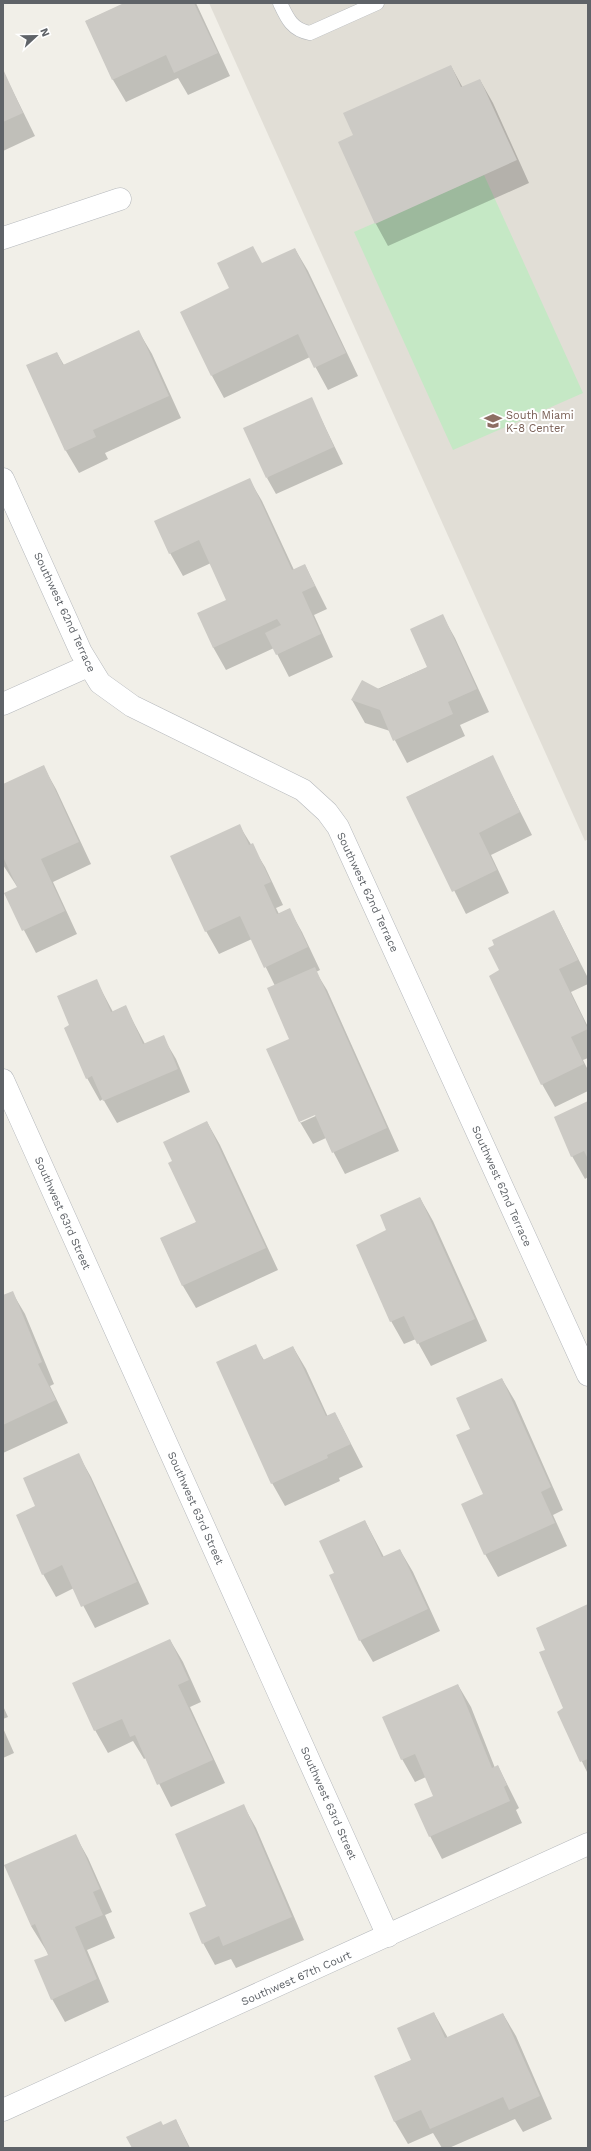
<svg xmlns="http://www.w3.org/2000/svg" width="591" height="2151" viewBox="0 0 591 2151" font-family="'Work Sans',sans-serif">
  <rect width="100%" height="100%" fill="#f1efe8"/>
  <path fill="#e1ded6" d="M 209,3 L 588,3 L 588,839 L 585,841 Z"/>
  <path fill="#c5e8c5" d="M 484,175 L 583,393 L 453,450 L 354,232 Z"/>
  <g fill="#0003" fill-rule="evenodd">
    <path d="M 126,3 L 196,3 L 230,76 L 188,95 L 178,78 L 126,102 L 113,80 L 86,21 Z"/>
    <path d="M 451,66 L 463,88 L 480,80 L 493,103 L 529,183 L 388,246 L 376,224 L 355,136 Z"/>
    <path d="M 3,71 L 35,136 L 3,151 Z"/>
    <path d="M 295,249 L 308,271 L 358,376 L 328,390 L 310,357 L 224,398 L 212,376 L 231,289 L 263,264 Z"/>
    <path d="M 139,332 L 152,354 L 181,418 L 105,453 L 108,459 L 79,473 L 66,451 L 57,353 L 64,365 Z"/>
    <path d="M 311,398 L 343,464 L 276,494 L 267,478 Z"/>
    <path d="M 249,479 L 262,501 L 294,570 L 305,565 L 327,609 L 314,615 L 333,657 L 289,677 L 274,648 L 226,670 L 213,647 L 228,600 L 211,563 L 183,576 L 170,553 Z"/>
    <path d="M 442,615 L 455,638 L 489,712 L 460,725 L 465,736 L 407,763 L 390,731 L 365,723 L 352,700 L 428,667 Z"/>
    <path d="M 492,756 L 532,835 L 491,855 L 509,893 L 466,914 L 407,797 Z"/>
    <path d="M 43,766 L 56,789 L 91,864 L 53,882 L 77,934 L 36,953 L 5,894 L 18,888 L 3,865 L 3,785 Z"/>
    <path d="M 239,825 L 265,867 L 283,905 L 276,908 L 279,914 L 289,909 L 302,932 L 320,970 L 316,972 L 327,990 L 399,1151 L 345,1174 L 326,1138 L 313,1144 L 300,1122 L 268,1050 L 290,1040 L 275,986 L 252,939 L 219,954 L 206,931 ZM 319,1112 L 320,1114 L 300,1123 L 300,1121 Z"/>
    <path d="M 554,911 L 588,978 L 588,984 L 571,992 L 588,1027 L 588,1058 L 583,1060 L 588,1070 L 588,1091 L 555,1107 L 542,1084 L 500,971 Z"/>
    <path d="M 96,980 L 113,1012 L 125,1006 L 145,1044 L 163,1037 L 176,1059 L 190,1092 L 117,1123 L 103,1099 L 100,1101 L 87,1078 L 71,1026 Z"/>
    <path d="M 588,1103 L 588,1177 L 585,1179 L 572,1156 Z"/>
    <path d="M 207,1122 L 220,1145 L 278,1270 L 196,1308 L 183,1286 L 161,1239 L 197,1222 L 173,1161 Z"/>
    <path d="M 420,1198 L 433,1221 L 487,1341 L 431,1366 L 416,1339 L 404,1344 L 391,1321 L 358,1246 L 388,1230 Z"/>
    <path d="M 12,1292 L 25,1314 L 54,1384 L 50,1386 L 68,1423 L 3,1453 L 3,1296 Z"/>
    <path d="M 255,1346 L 264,1360 L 293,1347 L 306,1369 L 328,1417 L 335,1413 L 363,1467 L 339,1478 L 340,1481 L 285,1506 L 272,1483 L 218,1363 Z"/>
    <path d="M 502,1379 L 515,1401 L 563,1510 L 553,1515 L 567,1546 L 498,1577 L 485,1554 L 484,1495 L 471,1429 Z"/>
    <path d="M 78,1454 L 91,1477 L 149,1604 L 95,1628 L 74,1588 L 56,1597 L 43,1574 L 36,1506 Z"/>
    <path d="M 365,1521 L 384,1557 L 400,1550 L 413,1572 L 440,1631 L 373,1662 L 360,1640 Z"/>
    <path d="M 588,1605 L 588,1774 L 558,1712 L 564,1709 L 547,1650 Z"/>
    <path d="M 170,1640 L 183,1662 L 201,1702 L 190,1707 L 225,1783 L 171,1807 L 146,1758 L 144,1759 L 133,1741 L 108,1753 L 95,1730 Z"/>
    <path d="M 458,1685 L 471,1707 L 495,1768 L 498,1766 L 519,1808 L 516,1810 L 522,1823 L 442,1859 L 430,1836 L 434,1796 L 426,1777 L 415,1782 L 402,1759 L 384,1718 Z"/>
    <path d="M 3,1706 L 8,1717 L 3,1719 Z"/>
    <path d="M 3,1728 L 14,1753 L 3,1758 Z"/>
    <path d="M 243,1805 L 256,1828 L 304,1940 L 236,1968 L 231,1959 L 215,1965 L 203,1943 Z"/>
    <path d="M 75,1835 L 88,1858 L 112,1912 L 105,1915 L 115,1938 L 87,1950 L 109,2002 L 65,2022 L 52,1999 L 49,1955 L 31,1926 Z"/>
    <path d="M 434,2013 L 448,2038 L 503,2014 L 516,2036 L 552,2119 L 523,2132 L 515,2119 L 449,2148 L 442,2148 L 433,2133 L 408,2144 L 395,2122 L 375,2076 L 412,2060 Z"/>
    <path d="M 176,2120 L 190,2148 L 133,2148 L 163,2126 Z"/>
  </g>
  <g fill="#cccac5">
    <path d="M 124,3 L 194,3 L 218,53 L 174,73 L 166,55 L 112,80 L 85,21 Z"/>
    <path d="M 451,65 L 461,87 L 480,79 L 517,160 L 375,224 L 338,142 L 353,135 L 343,113 Z"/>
    <path d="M 3,69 L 23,113 L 3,122 Z"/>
    <path d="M 253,246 L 262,263 L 295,248 L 346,353 L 314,368 L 298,334 L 211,376 L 180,312 L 229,288 L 217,263 Z"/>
    <path d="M 139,330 L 169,396 L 93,430 L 96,437 L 65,451 L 26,365 L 57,352 L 63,365 Z"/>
    <path d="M 312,397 L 334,447 L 266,478 L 243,428 Z"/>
    <path d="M 250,478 L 292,570 L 305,564 L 315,586 L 302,592 L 321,634 L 276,655 L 265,633 L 281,625 L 277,619 L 213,648 L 197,613 L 226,600 L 199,540 L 169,554 L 154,521 Z"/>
    <path d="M 443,614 L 477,689 L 448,702 L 453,714 L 393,741 L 380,710 L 351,700 L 362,680 L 379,689 L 427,667 L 410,629 Z"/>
    <path d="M 493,755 L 520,812 L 479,833 L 497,870 L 452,892 L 406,797 Z"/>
    <path d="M 44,765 L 79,842 L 41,859 L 65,911 L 22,931 L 4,893 L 17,887 L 3,857 L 3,784 Z"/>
    <path d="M 240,824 L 249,845 L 253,843 L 271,882 L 264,885 L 277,914 L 290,908 L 308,947 L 264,968 L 240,916 L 205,932 L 170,856 Z"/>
    <path d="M 554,910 L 578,960 L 559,969 L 588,1029 L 571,1037 L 584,1064 L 541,1085 L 489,976 L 499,970 L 488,948 L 494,945 L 492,940 Z"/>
    <path d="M 315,967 L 387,1128 L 332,1153 L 315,1115 L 299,1122 L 266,1049 L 289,1039 L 267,988 Z"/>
    <path d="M 97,979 L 111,1012 L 126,1005 L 143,1044 L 164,1035 L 178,1069 L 103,1101 L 92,1076 L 86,1079 L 64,1028 L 69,1025 L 57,996 Z"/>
    <path d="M 588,1101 L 588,1159 L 584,1151 L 571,1157 L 554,1117 Z"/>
    <path d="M 207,1121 L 266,1248 L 182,1286 L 160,1238 L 196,1222 L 168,1163 L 172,1161 L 163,1142 Z"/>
    <path d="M 420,1197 L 475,1319 L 417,1344 L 404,1316 L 390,1322 L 356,1245 L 386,1230 L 380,1215 Z"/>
    <path d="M 13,1291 L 42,1362 L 38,1364 L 56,1400 L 3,1425 L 3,1295 Z"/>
    <path d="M 256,1344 L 263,1360 L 293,1346 L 326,1416 L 335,1412 L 351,1444 L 327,1455 L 328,1458 L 271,1484 L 216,1362 Z"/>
    <path d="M 502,1378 L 551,1487 L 541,1492 L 555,1523 L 484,1555 L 461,1504 L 483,1494 L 456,1435 L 470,1429 L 456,1398 Z"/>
    <path d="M 79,1453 L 137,1582 L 81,1607 L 62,1565 L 42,1575 L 16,1515 L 35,1506 L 23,1478 Z"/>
    <path d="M 365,1520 L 382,1557 L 400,1549 L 428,1609 L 359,1641 L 329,1575 L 334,1573 L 319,1541 Z"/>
    <path d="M 588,1604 L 588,1759 L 580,1762 L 557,1712 L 563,1708 L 539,1652 L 545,1650 L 536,1628 Z"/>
    <path d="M 170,1639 L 189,1680 L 178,1685 L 213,1760 L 157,1785 L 135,1735 L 130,1737 L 122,1719 L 94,1731 L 72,1683 Z"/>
    <path d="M 458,1684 L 492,1768 L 498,1765 L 507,1785 L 504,1787 L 510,1801 L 429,1837 L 414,1804 L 433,1796 L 415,1754 L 401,1760 L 382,1717 Z"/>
    <path d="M 244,1804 L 292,1917 L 223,1946 L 219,1936 L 202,1944 L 189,1913 L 206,1906 L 175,1834 Z"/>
    <path d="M 76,1834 L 100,1889 L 93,1892 L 103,1915 L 75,1927 L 97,1979 L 51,2000 L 34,1960 L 48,1955 L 35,1924 L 31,1926 L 4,1865 Z"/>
    <path d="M 434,2012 L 445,2038 L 503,2013 L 540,2096 L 509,2110 L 503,2097 L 430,2129 L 421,2110 L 394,2122 L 374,2076 L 411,2060 L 397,2028 Z"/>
    <path d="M 176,2119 L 189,2148 L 132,2148 L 126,2137 L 161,2121 L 163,2125 Z"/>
  </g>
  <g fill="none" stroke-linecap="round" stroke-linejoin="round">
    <g stroke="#b5b8bc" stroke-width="15">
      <path id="lane" d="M 280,3 C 287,18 292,30 310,33 L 377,3"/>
    </g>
    <g stroke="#b5b8bc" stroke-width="23">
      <g id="street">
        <path d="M 3,238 L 120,199"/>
        <path d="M 3,479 L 81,652 L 100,683 L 132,706 L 303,790 L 327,812 L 338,827 L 588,1375"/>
        <path d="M 3,704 L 88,666"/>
        <path d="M 3,1080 L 388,1936"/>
        <path d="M 3,2110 L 588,1844"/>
      </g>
    </g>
    <use href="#lane" stroke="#fff" stroke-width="14"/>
    <use href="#street" stroke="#fff" stroke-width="22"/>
  </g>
  <defs>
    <g id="school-bare" transform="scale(1.38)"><path d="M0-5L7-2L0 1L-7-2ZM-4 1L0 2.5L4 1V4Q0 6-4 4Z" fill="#8d6e63" stroke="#fff" stroke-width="2.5" paint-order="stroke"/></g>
  </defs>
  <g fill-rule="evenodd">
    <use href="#school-bare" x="493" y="421"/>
  </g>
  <g text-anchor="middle" stroke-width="4" stroke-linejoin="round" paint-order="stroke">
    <g font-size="11" fill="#785e54" stroke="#fff" text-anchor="start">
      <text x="506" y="419">South Miami<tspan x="506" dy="13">K-8 Center</tspan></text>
    </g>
    <g font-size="11" fill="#5f6368" stroke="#fff">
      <text transform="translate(65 612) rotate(65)" y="4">Southwest 62nd Terrace</text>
      <text transform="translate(368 892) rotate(65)" y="4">Southwest 62nd Terrace</text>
      <text transform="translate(502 1186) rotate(66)" y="4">Southwest 62nd Terrace</text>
      <text transform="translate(63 1213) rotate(66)" y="4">Southwest 63rd Street</text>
      <text transform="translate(196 1508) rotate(66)" y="4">Southwest 63rd Street</text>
      <text transform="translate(329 1803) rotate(66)" y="4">Southwest 63rd Street</text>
      <text transform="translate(296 1978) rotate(-24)" y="4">Southwest 67th Court</text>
    </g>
  </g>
  <rect width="591" height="2151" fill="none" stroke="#5f6368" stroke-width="8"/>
  <g transform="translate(36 36) rotate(68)" stroke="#ffffff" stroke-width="3" paint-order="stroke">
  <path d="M0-3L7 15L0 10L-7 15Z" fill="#5f6368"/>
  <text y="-6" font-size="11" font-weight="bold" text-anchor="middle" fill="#5f6368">N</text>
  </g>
</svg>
